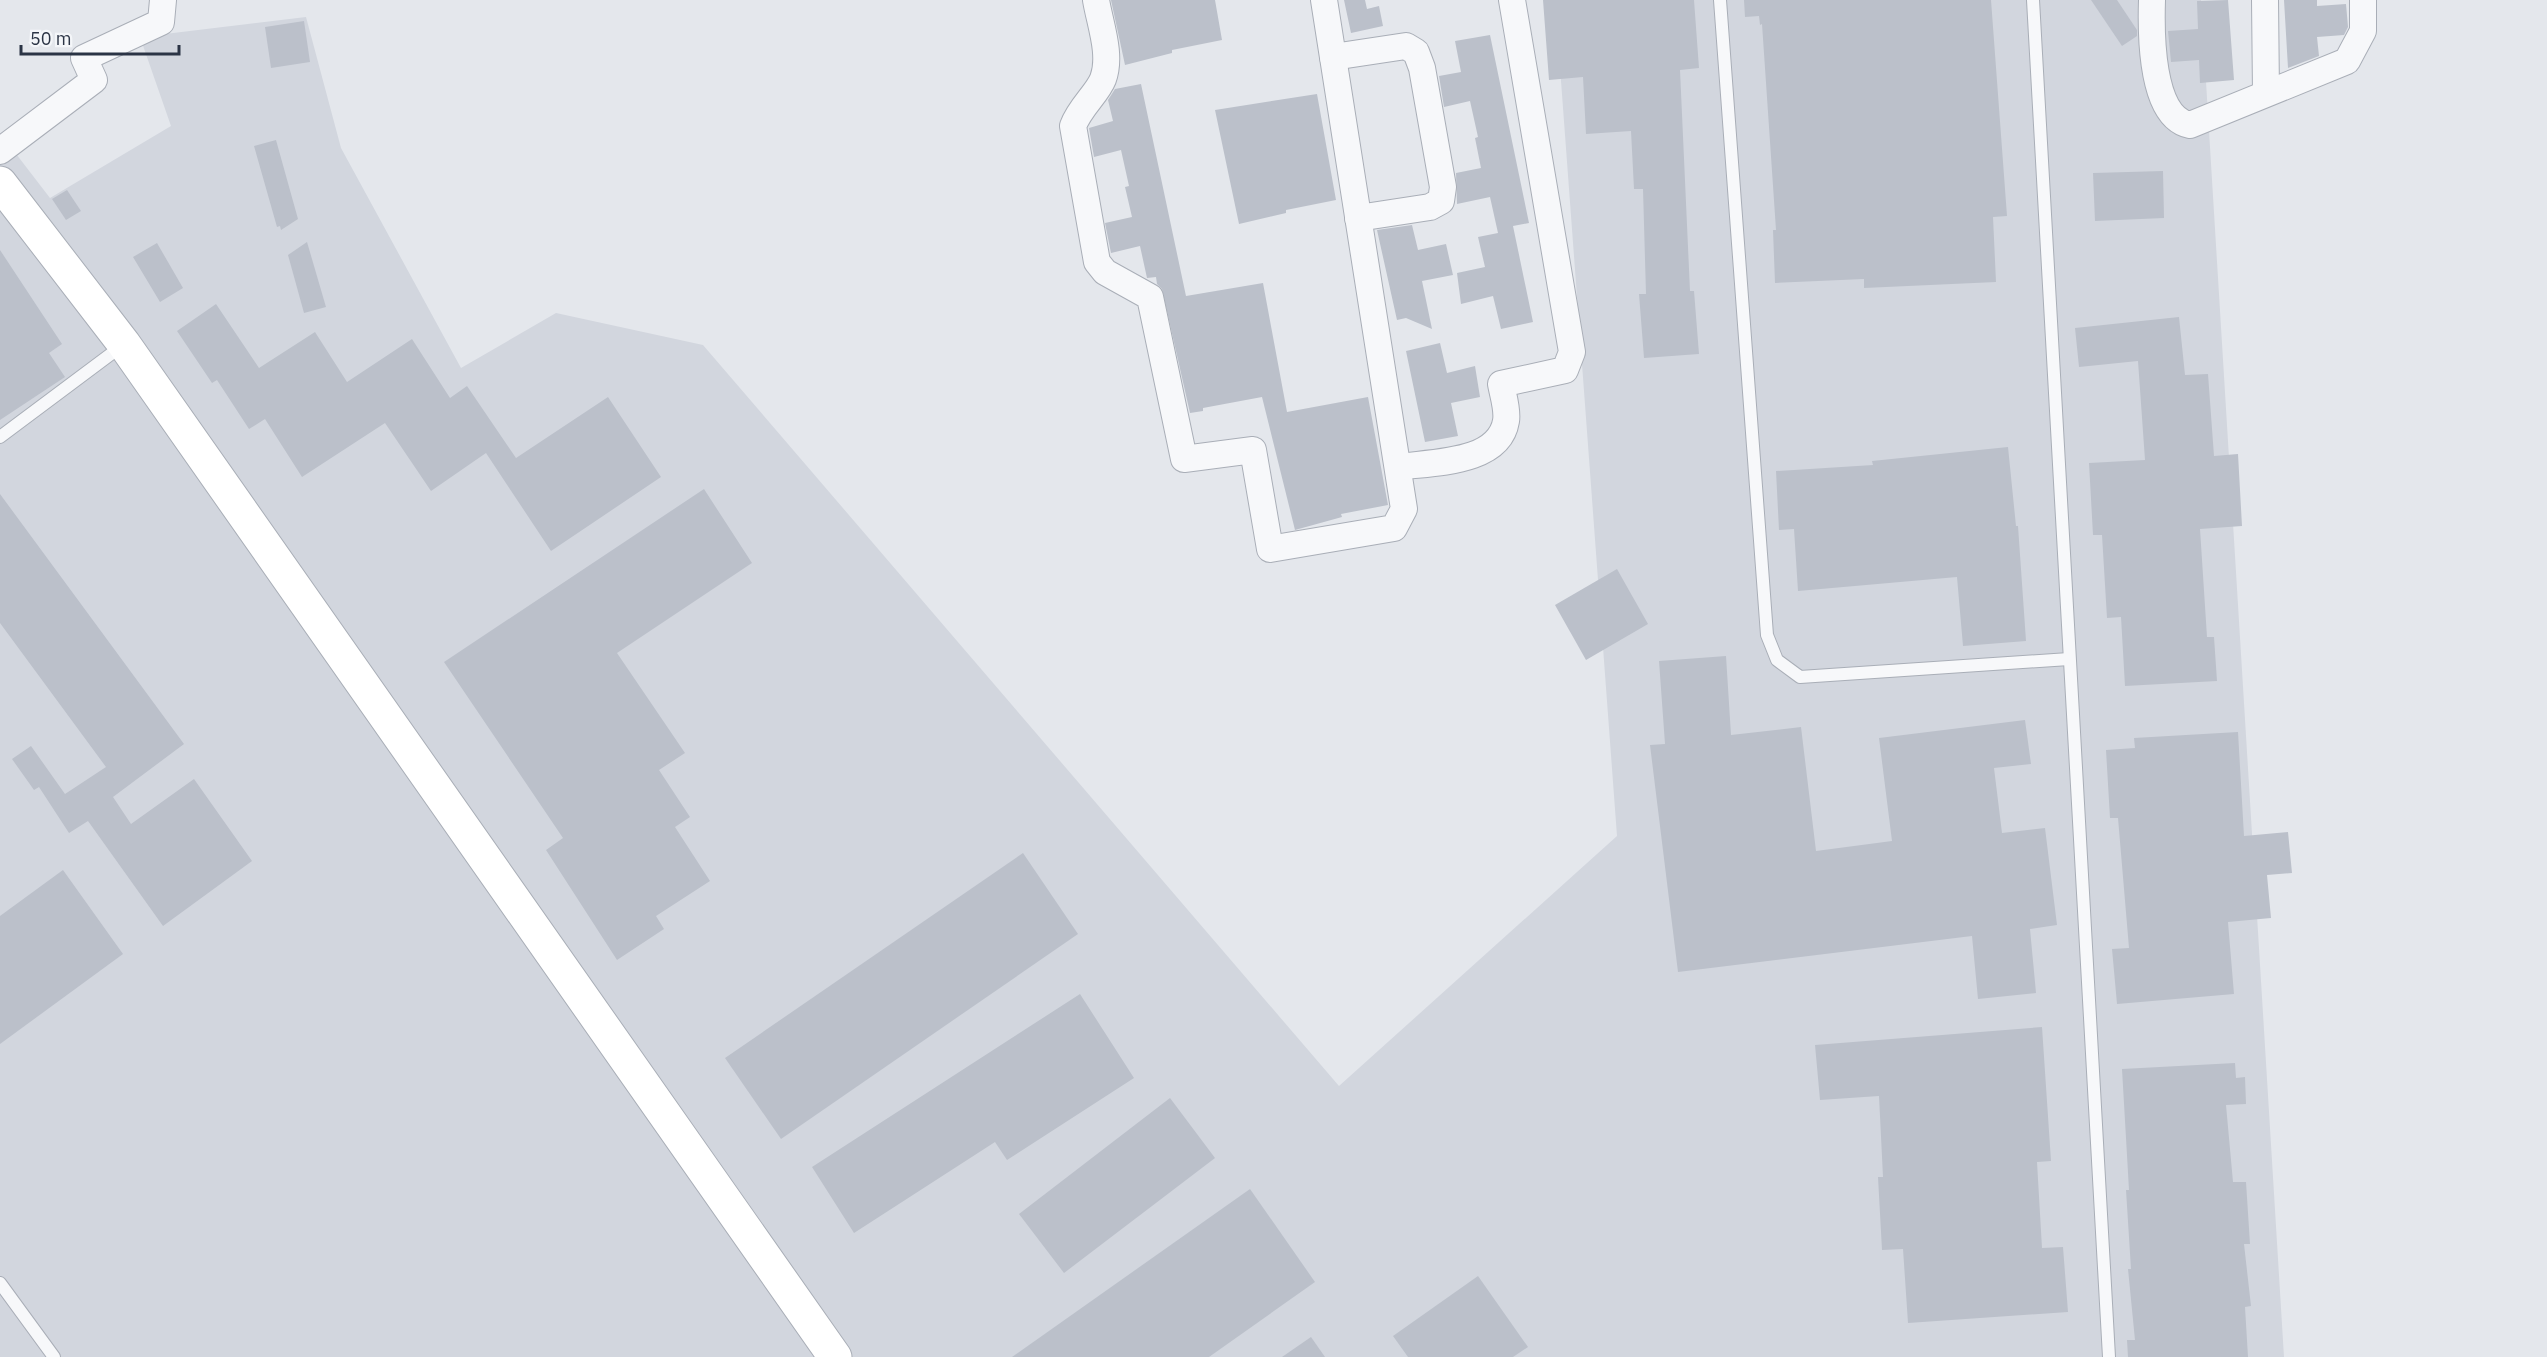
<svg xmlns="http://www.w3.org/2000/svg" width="2547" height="1357" viewBox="0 0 2547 1357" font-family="'IBM Plex Sans',sans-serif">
  <rect width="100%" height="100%" fill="#e4e7ec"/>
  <path fill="#d2d6de" d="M 1555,0 L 2201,0 L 2284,1357 L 0,1357 L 0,133 L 50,198 L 171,126 L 140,37 L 306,17 L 341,148 L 461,368 L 556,313 L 703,345 L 1339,1086 L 1617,836 Z"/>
  <g fill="#bbc0ca">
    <path d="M 1111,0 L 1215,0 L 1222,40 L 1172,50 L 1172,53 L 1125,65 Z"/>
    <path d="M 1344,0 L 1365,0 L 1367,9 L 1379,6 L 1383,26 L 1351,33 Z"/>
    <path d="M 1543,0 L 1694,0 L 1699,68 L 1680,70 L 1690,291 L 1694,291 L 1699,354 L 1644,358 L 1639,294 L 1646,294 L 1643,189 L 1634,189 L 1631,131 L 1586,134 L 1583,77 L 1549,80 Z"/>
    <path d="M 1744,0 L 1991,0 L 2007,216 L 1993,217 L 1996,282 L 1864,288 L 1864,279 L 1775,283 L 1773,230 L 1776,230 L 1762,24 L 1760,25 L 1759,16 L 1745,17 Z"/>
    <path d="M 2091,0 L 2117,0 L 2137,30 L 2137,36 L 2122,46 Z"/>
    <path d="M 2228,0 L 2234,80 L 2200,83 L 2199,60 L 2171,62 L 2168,31 L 2198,29 L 2197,1 Z"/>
    <path d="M 2284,0 L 2317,0 L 2317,6 L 2346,4 L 2348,27 L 2344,35 L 2317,37 L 2319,56 L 2288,68 Z"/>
    <path d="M 304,21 L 310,62 L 271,68 L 265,27 Z"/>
    <path d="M 1490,35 L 1529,223 L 1513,226 L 1533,322 L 1501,329 L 1493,296 L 1461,304 L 1457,273 L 1485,267 L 1478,237 L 1498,233 L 1490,197 L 1457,204 L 1456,173 L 1481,168 L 1475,138 L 1478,137 L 1470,101 L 1444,107 L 1439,76 L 1461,72 L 1455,41 Z"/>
    <path d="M 1141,84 L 1186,296 L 1263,283 L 1287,412 L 1368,397 L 1388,505 L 1341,514 L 1342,517 L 1295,530 L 1262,397 L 1203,408 L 1203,411 L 1190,413 L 1162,289 L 1157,284 L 1156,277 L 1147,278 L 1140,246 L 1111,253 L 1105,223 L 1132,217 L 1125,187 L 1129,186 L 1121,150 L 1094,157 L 1089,128 L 1113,121 L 1108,100 L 1115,89 Z"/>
    <path d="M 1317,94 L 1336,200 L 1286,210 L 1286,213 L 1239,224 L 1215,110 Z"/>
    <path d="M 276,140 L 298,219 L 281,230 L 280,226 L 277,227 L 254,146 Z"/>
    <path d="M 2163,171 L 2164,218 L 2095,221 L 2093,173 Z"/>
    <path d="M 67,190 L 81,211 L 66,220 L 52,199 Z"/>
    <path d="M 1412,225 L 1418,250 L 1446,244 L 1453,275 L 1422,281 L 1432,329 L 1406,318 L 1397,320 L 1377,230 Z"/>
    <path d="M 307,242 L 326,307 L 304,313 L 288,255 Z"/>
    <path d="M 157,243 L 183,288 L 160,302 L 133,257 Z"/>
    <path d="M 0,250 L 62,344 L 49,353 L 65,377 L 0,420 Z"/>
    <path d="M 216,304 L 259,368 L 315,332 L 347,382 L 412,339 L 450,398 L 467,386 L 516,458 L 608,397 L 661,477 L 551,551 L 486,453 L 431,491 L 385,423 L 302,477 L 265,419 L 249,429 L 217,380 L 212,383 L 177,331 Z"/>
    <path d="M 2179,317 L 2185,375 L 2208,374 L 2214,456 L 2238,454 L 2242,526 L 2200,529 L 2207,637 L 2214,637 L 2217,681 L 2125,686 L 2121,617 L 2107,618 L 2102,535 L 2093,535 L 2089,463 L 2145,460 L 2138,361 L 2079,367 L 2075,328 Z"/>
    <path d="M 1440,343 L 1447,373 L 1475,366 L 1480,397 L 1451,403 L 1458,436 L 1425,442 L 1406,351 Z"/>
    <path d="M 2008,447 L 2016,526 L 2018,526 L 2026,641 L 1963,646 L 1957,577 L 1798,591 L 1794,529 L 1779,530 L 1776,471 L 1873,465 L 1872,461 Z"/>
    <path d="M 704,489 L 752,563 L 617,653 L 685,753 L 659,770 L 690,817 L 675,827 L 710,881 L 656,916 L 664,929 L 617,960 L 546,850 L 563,838 L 444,662 Z"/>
    <path d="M 0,494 L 184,744 L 113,797 L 131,824 L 194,779 L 252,861 L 163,926 L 88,821 L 69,833 L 39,787 L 34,790 L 12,759 L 31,746 L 65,794 L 106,767 L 0,623 Z"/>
    <path d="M 1617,569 L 1648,624 L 1586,660 L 1555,605 Z"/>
    <path d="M 1726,656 L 1731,735 L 1801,727 L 1816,851 L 1892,841 L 1879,738 L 2025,720 L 2031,764 L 1994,768 L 2002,833 L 2045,828 L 2057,925 L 2030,929 L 2036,993 L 1978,999 L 1972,936 L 1678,972 L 1650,745 L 1665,744 L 1659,661 Z"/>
    <path d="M 2238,732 L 2244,836 L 2288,832 L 2292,873 L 2267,875 L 2271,918 L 2228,922 L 2234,994 L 2117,1004 L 2112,949 L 2129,948 L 2118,818 L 2110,818 L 2106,750 L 2135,748 L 2134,738 Z"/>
    <path d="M 1023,853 L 1078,934 L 781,1139 L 725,1058 Z"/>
    <path d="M 63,870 L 123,954 L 0,1044 L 0,916 Z"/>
    <path d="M 1080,994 L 1134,1078 L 1007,1160 L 995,1142 L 854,1233 L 812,1167 Z"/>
    <path d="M 2042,1027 L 2051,1161 L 2037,1162 L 2042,1248 L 2063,1247 L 2068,1312 L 1908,1323 L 1903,1249 L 1882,1250 L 1878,1177 L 1883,1177 L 1879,1096 L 1820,1100 L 1815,1045 Z"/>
    <path d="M 2235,1063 L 2236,1078 L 2245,1077 L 2246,1104 L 2226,1105 L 2233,1182 L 2246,1182 L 2250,1244 L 2244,1244 L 2251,1306 L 2245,1307 L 2248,1357 L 2128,1357 L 2127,1340 L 2135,1340 L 2128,1269 L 2131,1269 L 2126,1190 L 2129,1190 L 2122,1069 Z"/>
    <path d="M 1170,1098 L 1215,1158 L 1064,1273 L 1019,1214 Z"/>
    <path d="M 1250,1189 L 1315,1282 L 1209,1357 L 1012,1357 Z"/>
    <path d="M 1478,1276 L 1528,1347 L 1513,1357 L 1408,1357 L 1393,1336 Z"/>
    <path d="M 1311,1337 L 1325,1357 L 1282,1357 Z"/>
  </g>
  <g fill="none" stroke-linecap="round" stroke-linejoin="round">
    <g stroke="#a9aeb7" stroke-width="14">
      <g id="lane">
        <path d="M 1720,0 L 1767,635 L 1777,660 L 1800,677 L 2069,659"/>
        <path d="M 2033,0 L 2109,1357"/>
        <path d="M 0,437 L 123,345"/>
        <path d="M 0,1283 L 54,1357"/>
      </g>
    </g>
    <g stroke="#a9aeb7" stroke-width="28">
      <g id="street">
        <path d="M 1096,0 C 1100,24 1112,55 1103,79 C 1097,94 1080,107 1073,126 L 1097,262 L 1105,272 L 1150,297 L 1184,459 L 1253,450 L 1270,549 L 1394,528 L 1404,509 L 1324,0"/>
        <path d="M 2152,0 C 2151,31 2150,117 2190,125 L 2347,61 L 2363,31 L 2363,0"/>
        <path d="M 2265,0 L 2266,93"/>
        <path d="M 1333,57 L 1406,46 L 1416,52 L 1422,68 L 1443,187 L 1441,201 L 1430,207 L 1358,218"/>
        <path d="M 0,151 L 94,80 L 84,58 L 161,22 L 163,0"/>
        <path d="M 1398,467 C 1432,462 1499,464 1506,421 C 1508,410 1503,395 1501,384 L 1565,370 L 1572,352 L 1512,0"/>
      </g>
    </g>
    <g stroke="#a9aeb7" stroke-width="35">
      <path id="secondary" d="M 0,183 L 124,344 L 835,1357"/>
    </g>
    <use href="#lane" stroke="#f7f8fa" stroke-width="12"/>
    <use href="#street" stroke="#f7f8fa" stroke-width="26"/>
    <use href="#secondary" stroke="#fff" stroke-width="33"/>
  </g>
  <path d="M21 45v9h158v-9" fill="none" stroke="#2b3445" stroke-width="3"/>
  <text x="30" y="45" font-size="18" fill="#2b3445" stroke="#f4f6f9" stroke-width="4.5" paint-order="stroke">50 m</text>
</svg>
